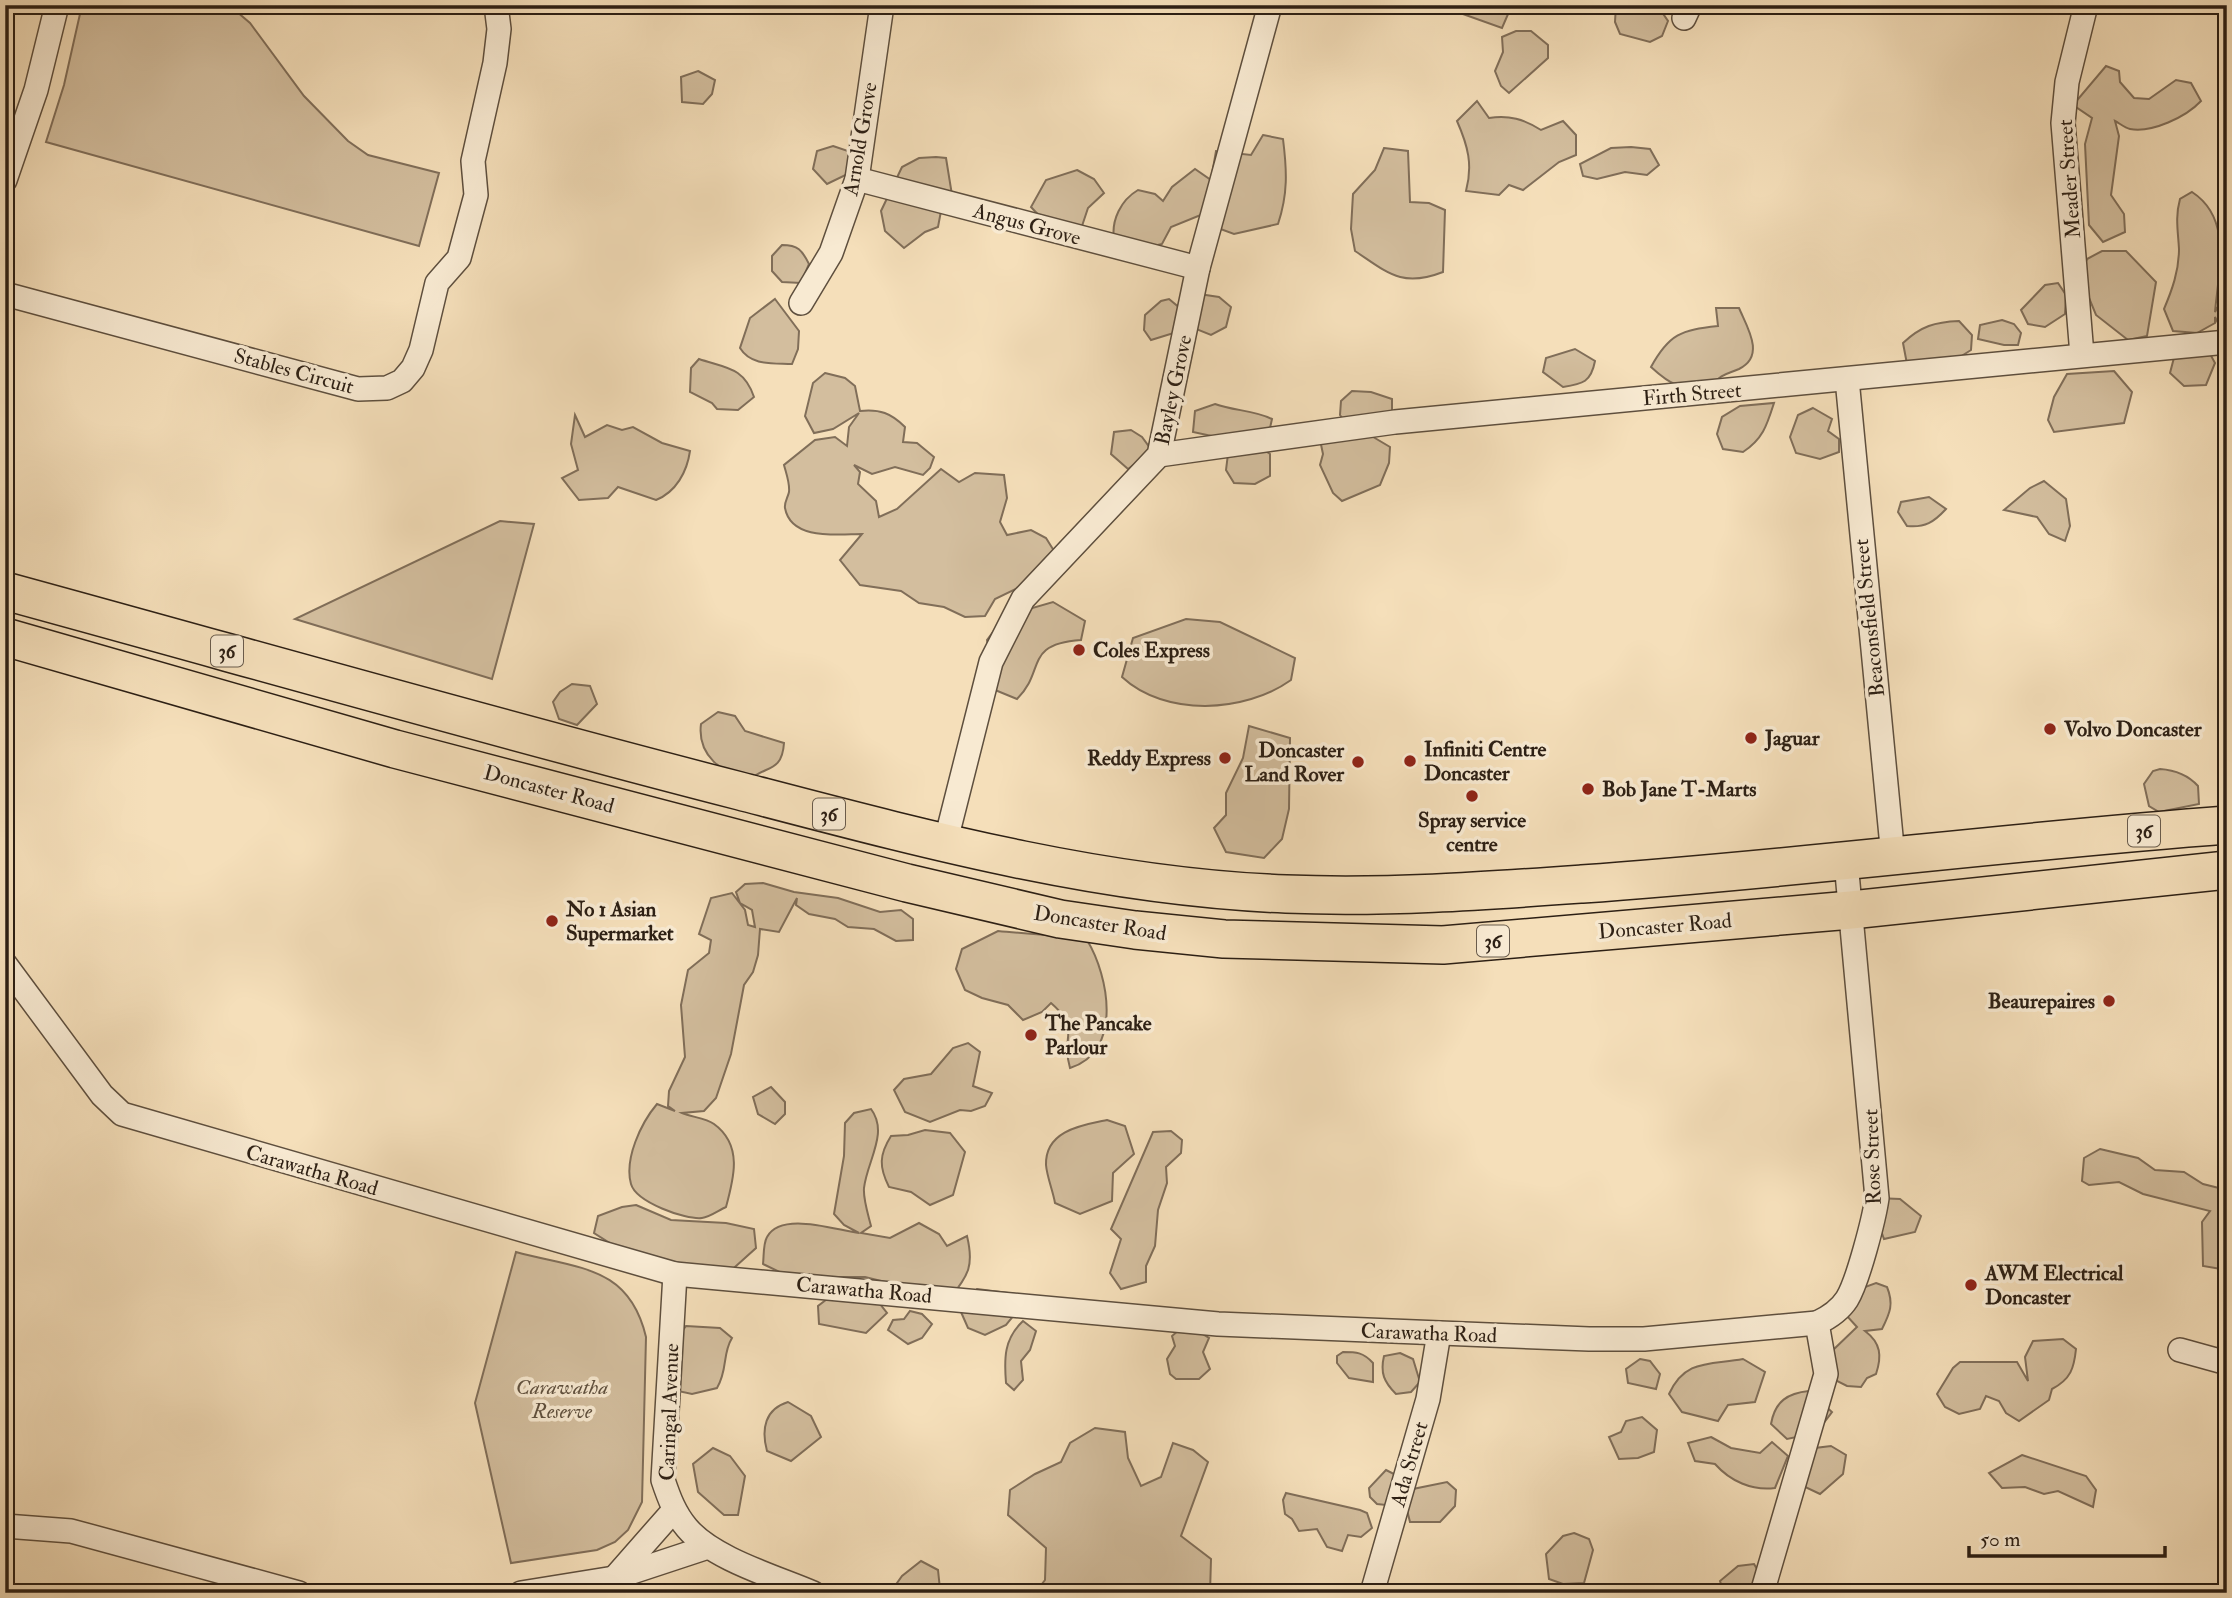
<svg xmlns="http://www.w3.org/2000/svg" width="2232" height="1598" viewBox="0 0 2232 1598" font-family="'IM FELL Double Pica',serif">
  <rect width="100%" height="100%" fill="#f5dfba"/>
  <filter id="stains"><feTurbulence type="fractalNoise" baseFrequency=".00286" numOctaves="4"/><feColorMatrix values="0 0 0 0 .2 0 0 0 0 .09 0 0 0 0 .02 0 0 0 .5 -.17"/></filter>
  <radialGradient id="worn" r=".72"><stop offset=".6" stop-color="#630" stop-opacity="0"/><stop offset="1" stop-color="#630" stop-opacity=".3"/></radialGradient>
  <g fill="#d3be9e" stroke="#806e59" stroke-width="2">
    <path d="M 82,5 L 229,5 L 250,23 L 304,96 L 348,141 L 368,155 L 439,173 L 419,246 L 46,142 L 64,85 Z"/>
    <path d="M 1459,5 L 1512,5 L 1502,28 L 1460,13 Z"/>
    <path d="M 1616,5 L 1657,5 L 1668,21 L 1662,36 L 1650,42 L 1620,34 L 1615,22 Z"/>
    <path d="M 1516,31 L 1531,31 L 1548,45 L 1548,58 L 1509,93 L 1501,86 L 1495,71 L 1503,52 L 1502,37 Z"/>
    <path d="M 2106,66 L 2119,71 L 2120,82 L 2134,98 L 2149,99 L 2176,80 L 2191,83 L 2201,101 C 2186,117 2152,133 2130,129 C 2125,128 2119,123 2115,121 L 2119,136 L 2111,195 L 2124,214 L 2125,232 L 2103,242 L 2089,225 L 2085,144 L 2092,118 L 2073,105 Z"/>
    <path d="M 698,71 L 715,80 L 712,94 L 703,104 L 682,102 L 681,77 Z"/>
    <path d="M 1477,101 L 1489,118 C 1509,115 1524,119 1541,130 L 1563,121 L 1576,135 L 1576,155 L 1559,162 L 1523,190 L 1509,185 L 1499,195 L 1466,191 C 1473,165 1468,146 1457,121 Z"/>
    <path d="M 1263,135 L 1283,139 C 1287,171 1288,194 1278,224 L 1234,234 L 1215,227 L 1213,210 L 1171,227 L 1162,244 L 1132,251 L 1114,240 C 1111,220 1121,200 1138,190 L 1155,194 L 1163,201 L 1172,187 L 1195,169 L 1211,180 L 1216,151 L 1251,155 Z"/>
    <path d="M 833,146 L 848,151 L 858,169 L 827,184 L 813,169 L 817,151 Z"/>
    <path d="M 1631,147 L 1650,149 L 1659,165 L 1647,175 L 1625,172 L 1597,179 L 1583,176 L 1580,164 L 1611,148 Z"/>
    <path d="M 1384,148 L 1408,151 L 1410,202 L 1429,203 L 1445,210 L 1443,272 C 1402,288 1388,273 1355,251 L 1351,229 L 1353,194 L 1375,170 Z"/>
    <path d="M 936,157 L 946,158 L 952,195 L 941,211 L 938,227 L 925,232 L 904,248 L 885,231 L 881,211 L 902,167 L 919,158 Z"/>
    <path d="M 1077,170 L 1094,179 L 1104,193 L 1088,208 L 1082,226 L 1046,223 L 1031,207 L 1046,180 Z"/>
    <path d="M 2192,192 C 2232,218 2219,268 2215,312 L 2227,290 L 2227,332 L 2223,333 L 2215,317 L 2215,323 L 2197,333 L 2173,331 L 2164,309 C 2172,290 2179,271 2179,249 C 2178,231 2175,217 2180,199 Z"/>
    <path d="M 782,245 C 798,245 802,250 809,264 L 801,283 L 782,282 L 772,271 L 772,256 Z"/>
    <path d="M 2102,251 L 2126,251 L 2156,282 L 2147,336 L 2128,340 L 2096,315 L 2080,276 L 2087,259 Z"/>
    <path d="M 2058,283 L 2066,295 L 2065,314 L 2045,327 L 2028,324 L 2021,310 L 2045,285 Z"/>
    <path d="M 1199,294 L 1219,297 L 1231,307 L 1226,327 L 1211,335 L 1191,327 Z"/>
    <path d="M 775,299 L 799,331 L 798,349 L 792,364 C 773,363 751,366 740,348 L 750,318 Z"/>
    <path d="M 1169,299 L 1181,309 L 1177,332 L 1151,340 L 1144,330 L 1145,315 L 1161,301 Z"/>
    <path d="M 1716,308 L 1739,308 C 1747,327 1766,356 1739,369 C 1725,375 1723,373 1711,386 C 1679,387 1675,389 1651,367 C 1669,334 1681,330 1718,326 Z"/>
    <path d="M 2002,320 L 2014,324 L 2021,333 L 2018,345 L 2004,345 L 1978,339 L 1980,325 Z"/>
    <path d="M 1959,321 L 1972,335 L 1971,350 L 1944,367 L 1907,364 L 1903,343 C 1921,326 1935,322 1959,321 Z"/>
    <path d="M 2203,341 L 2215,363 L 2206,385 L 2184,386 L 2170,373 L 2177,346 Z"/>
    <path d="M 1575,349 L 1595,361 C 1591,382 1583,384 1563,387 L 1543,372 L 1546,358 Z"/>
    <path d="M 699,359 C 726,368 744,367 754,397 L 738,410 L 717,409 L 712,403 L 690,392 L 691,368 Z"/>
    <path d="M 2114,371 L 2132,392 L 2124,423 L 2054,432 L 2048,420 L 2054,397 L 2067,374 Z"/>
    <path d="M 825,373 L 845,378 L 855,386 L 860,411 C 880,409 891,413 905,427 L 903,442 L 917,443 L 934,457 L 930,468 L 923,475 L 895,467 L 872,474 L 854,465 L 860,472 L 858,484 L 876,501 L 879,517 L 897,509 L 941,469 L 959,482 L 975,473 L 1004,475 L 1007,498 L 1000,522 L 1007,535 L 1031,530 L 1046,538 L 1056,554 L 1026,584 L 995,599 L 985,616 L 965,617 L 944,607 L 919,603 L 901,591 L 860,585 L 840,560 L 862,534 C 839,534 791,541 785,508 C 784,503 788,497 789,492 C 790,483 786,473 784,465 L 815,440 L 835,437 L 847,446 L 849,427 L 859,413 L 833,429 L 814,433 L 805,416 L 813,383 Z"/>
    <path d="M 1352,391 L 1371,392 L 1392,399 L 1392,418 L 1348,426 L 1340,415 L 1341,401 Z"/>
    <path d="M 1774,403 C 1767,425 1763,439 1743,452 L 1723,449 L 1717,434 L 1722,417 L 1740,406 Z"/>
    <path d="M 1215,404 C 1234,411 1254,410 1272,419 L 1268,437 L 1221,438 L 1193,432 L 1195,411 Z"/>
    <path d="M 1813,408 L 1832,419 L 1828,431 L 1839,439 L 1839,452 L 1820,459 L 1796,453 L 1790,437 L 1798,415 Z"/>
    <path d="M 575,415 L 585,437 L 607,425 L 622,430 L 633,427 L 662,443 L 690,451 C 687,472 676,492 656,500 L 618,487 L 608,498 L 579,500 L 562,478 L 578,470 L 571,444 Z"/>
    <path d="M 1358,428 L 1390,447 L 1389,463 L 1380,485 L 1342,501 L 1333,493 L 1320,465 L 1323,454 L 1319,435 Z"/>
    <path d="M 1131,430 L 1142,437 L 1150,448 L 1147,455 L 1128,469 L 1111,454 L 1114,432 Z"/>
    <path d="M 1253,442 L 1270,454 L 1270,476 L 1255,484 L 1234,483 L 1226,470 L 1229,446 Z"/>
    <path d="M 2044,481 L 2066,499 L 2070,526 L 2065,541 L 2049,534 L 2037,517 L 2004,510 L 2030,488 Z"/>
    <path d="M 1929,497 L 1946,509 C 1934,522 1925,528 1907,526 L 1898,512 L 1901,502 Z"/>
    <path d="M 500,521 L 534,524 L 492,679 L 295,619 Z"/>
    <path d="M 1053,602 L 1085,621 L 1081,640 C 1023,644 1046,671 1017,699 L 995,690 L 987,640 L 1005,616 Z"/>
    <path d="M 1186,619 L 1220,622 L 1295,658 L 1291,680 C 1245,713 1165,717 1122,677 L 1133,638 Z"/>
    <path d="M 572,684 L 590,686 L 597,704 L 577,725 L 559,719 L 553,702 L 560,692 Z"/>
    <path d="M 718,712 L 735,716 L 745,731 L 784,743 C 782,774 764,765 750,780 C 722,774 697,755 701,724 Z"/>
    <path d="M 1249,726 L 1290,738 L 1289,809 L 1282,839 L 1264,858 L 1226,852 L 1214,828 L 1226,815 L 1226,793 L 1243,758 Z"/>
    <path d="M 2160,769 C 2175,770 2188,775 2198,786 L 2199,804 L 2159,812 L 2149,806 L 2144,784 L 2153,771 Z"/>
    <path d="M 763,883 L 794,892 L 838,898 L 880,912 L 901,910 L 913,919 L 913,940 L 896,941 L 874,929 L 848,927 L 835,919 L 809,914 L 796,905 L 797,898 L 779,932 L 760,929 L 758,955 L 753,972 L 744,985 L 731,1054 L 716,1098 L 704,1111 L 682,1113 C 691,1117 706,1118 714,1124 C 743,1145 734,1178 726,1207 C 719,1210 710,1217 702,1218 C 685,1220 636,1202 631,1184 C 624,1159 641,1123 657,1104 L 675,1111 L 668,1106 L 669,1091 L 685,1057 L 681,1005 L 688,970 L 709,953 L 711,940 L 699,934 L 711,898 L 732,893 L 745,910 L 748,925 L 755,927 L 752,910 L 740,903 L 736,892 L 745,884 Z"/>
    <path d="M 998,931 C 1028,934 1057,935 1087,940 C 1109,976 1123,1052 1070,1068 C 1060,1035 1082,1030 1051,1003 L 1042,1012 L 1023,1020 L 1008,1005 L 982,998 L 965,990 L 956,969 L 962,949 Z"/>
    <path d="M 968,1043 L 980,1052 L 973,1086 L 992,1093 L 985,1106 L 971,1111 L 960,1110 L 930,1122 L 905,1112 L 894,1090 L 904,1079 L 931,1074 L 953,1048 Z"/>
    <path d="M 771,1087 L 785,1102 L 785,1114 L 775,1124 L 758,1114 L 753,1097 Z"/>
    <path d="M 871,1109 C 889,1133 867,1161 864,1188 C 863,1199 868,1214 871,1226 L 861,1233 L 890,1238 L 919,1223 L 939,1234 L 947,1246 L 967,1236 C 974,1265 969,1275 950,1298 L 865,1277 L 790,1277 L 763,1264 C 764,1256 763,1244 767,1237 C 781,1211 835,1230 859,1233 L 844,1225 L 834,1214 L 844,1156 L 845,1123 L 854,1113 Z"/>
    <path d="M 1107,1120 L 1125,1126 L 1134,1154 L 1113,1173 L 1112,1201 L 1080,1214 L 1055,1203 C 1053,1191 1047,1177 1046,1165 C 1045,1130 1083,1125 1107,1120 Z"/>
    <path d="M 925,1130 L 950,1133 L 965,1152 L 953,1195 L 930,1205 L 911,1192 L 889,1187 C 879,1167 879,1155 891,1136 L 908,1135 Z"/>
    <path d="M 1171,1131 L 1182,1140 L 1181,1153 L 1166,1167 L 1167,1183 L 1158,1210 L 1155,1246 L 1146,1266 L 1146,1282 L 1121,1289 L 1110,1273 L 1121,1239 L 1111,1229 L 1153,1132 Z"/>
    <path d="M 2100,1149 L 2138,1158 L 2155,1170 L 2184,1172 L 2203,1184 L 2227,1190 L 2227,1270 L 2203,1266 L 2202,1222 L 2210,1211 L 2143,1194 L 2119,1182 L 2089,1185 L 2082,1181 L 2084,1158 Z"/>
    <path d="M 1877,1198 L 1900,1199 L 1921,1216 L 1915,1232 L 1884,1239 L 1875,1214 Z"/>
    <path d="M 636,1205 L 671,1220 L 726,1223 L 754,1229 L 756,1248 L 715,1285 L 613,1245 L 594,1233 L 598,1216 L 622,1207 Z"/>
    <path d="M 516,1252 C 578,1269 629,1265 646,1337 L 642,1502 L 628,1530 L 615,1542 L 597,1550 L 511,1563 L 475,1403 Z"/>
    <path d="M 1876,1283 L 1887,1287 C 1894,1304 1890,1313 1882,1329 L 1865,1331 C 1881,1343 1882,1356 1876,1374 L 1867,1378 L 1861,1387 L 1847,1386 L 1831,1378 L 1831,1352 L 1857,1327 L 1846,1315 L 1865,1287 Z"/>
    <path d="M 977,1289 L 1015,1294 L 1015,1314 L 1006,1325 L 985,1335 L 968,1328 L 961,1312 Z"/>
    <path d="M 831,1296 L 876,1299 L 887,1313 L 866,1333 L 819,1324 L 818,1306 Z"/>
    <path d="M 910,1311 L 922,1314 L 932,1324 L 922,1338 L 908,1344 L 888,1330 L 893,1320 L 904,1319 Z"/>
    <path d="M 1023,1321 L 1036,1331 L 1030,1350 L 1021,1361 L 1023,1380 L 1014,1390 L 1006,1383 C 1004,1358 1004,1339 1023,1321 Z"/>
    <path d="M 686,1326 L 720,1328 L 732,1338 C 722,1354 728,1370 717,1388 L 692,1394 L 678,1391 L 672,1345 Z"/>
    <path d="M 1179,1330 L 1196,1330 L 1209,1338 L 1203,1352 L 1210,1369 L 1199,1379 L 1176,1379 L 1170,1374 L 1167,1359 L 1175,1346 L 1172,1336 Z"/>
    <path d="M 2063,1339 L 2076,1349 C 2074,1368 2071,1379 2052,1389 L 2049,1400 L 2019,1421 L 2006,1413 L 1999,1401 L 1986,1396 L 1980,1409 L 1959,1414 L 1945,1407 L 1937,1394 L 1953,1368 L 1960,1362 L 2017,1362 L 2028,1381 L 2025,1357 L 2033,1341 Z"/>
    <path d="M 1343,1352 C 1356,1352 1363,1352 1373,1363 L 1373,1382 L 1349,1378 L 1337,1363 L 1337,1356 Z"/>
    <path d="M 1400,1353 L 1413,1359 L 1420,1382 L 1411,1392 L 1396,1394 C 1384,1382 1380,1373 1384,1356 Z"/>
    <path d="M 1640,1359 L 1650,1361 L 1660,1374 L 1656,1389 L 1628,1383 L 1626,1369 Z"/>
    <path d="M 1743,1359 L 1765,1372 L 1755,1402 L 1728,1405 L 1718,1421 L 1682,1412 L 1669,1394 C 1685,1359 1709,1365 1743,1359 Z"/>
    <path d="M 1809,1391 L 1832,1412 L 1816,1433 L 1787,1439 L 1771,1424 C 1775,1401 1788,1393 1809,1391 Z"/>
    <path d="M 788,1402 L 811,1416 L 821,1437 L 791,1461 L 767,1451 C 761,1429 765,1409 788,1402 Z"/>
    <path d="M 1642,1417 L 1657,1430 L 1654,1452 L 1638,1458 L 1619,1459 L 1609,1437 L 1621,1432 L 1626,1421 Z"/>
    <path d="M 1095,1428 L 1125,1432 L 1128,1458 L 1141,1486 L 1161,1477 L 1173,1443 L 1193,1450 L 1208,1462 L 1181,1536 L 1211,1559 L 1210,1593 L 1035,1593 L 1045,1580 L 1046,1548 L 1008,1515 L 1010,1490 L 1035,1474 L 1061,1462 L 1070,1443 Z"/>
    <path d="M 1711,1437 L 1731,1448 L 1760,1453 L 1772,1442 L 1788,1456 L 1775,1488 C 1752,1491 1730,1481 1715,1464 L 1695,1461 L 1688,1443 Z"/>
    <path d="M 1831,1446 L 1846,1455 L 1843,1474 L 1820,1494 L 1803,1486 L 1815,1448 Z"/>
    <path d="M 713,1448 L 730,1456 L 745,1476 L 738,1515 L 724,1515 L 698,1492 L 693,1464 Z"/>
    <path d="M 2022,1455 L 2086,1476 L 2096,1490 L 2093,1507 L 2058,1491 L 2044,1494 L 2025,1487 L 2002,1488 L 1989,1473 Z"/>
    <path d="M 1386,1470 L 1396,1475 L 1386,1505 L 1377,1504 L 1370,1497 L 1369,1488 Z"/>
    <path d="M 1447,1482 L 1456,1490 L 1455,1506 L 1440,1522 L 1410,1522 L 1405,1502 L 1413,1489 Z"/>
    <path d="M 1286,1493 L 1360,1510 L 1367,1513 L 1372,1528 L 1361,1537 L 1348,1535 L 1342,1551 L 1327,1547 L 1317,1529 L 1299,1531 L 1292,1519 L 1285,1514 L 1283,1500 Z"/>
    <path d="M 1574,1533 L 1589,1539 L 1593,1550 L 1584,1583 L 1563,1584 L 1549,1579 L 1546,1554 L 1563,1536 Z"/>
    <path d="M 921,1561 L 938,1570 L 940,1589 L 948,1593 L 890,1593 L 902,1576 Z"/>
    <path d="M 1754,1564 L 1760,1574 L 1754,1593 L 1724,1593 L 1720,1581 L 1738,1566 Z"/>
  </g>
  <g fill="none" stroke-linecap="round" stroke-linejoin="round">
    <g stroke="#5e4f3e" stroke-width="26">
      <g id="street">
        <path d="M 1684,18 L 1690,5"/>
        <path d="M 857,179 L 1198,268"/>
        <path d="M 5,180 L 36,90 L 57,5"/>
        <path d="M 5,294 L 358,389 L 387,388 L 402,381 L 413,368 L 421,350 L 437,283 L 459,258 L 476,195 L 473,161 L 495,63 L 499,29 L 496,5"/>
        <path d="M 801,303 L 831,253 L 857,179 L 882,5"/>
        <path d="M 2082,355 L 2063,123 L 2067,82 L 2086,5"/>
        <path d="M 1847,379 L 1893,857"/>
        <path d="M 1159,455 L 1395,422 L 2227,342"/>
        <path d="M 945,844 L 991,662 L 1023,599 L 1159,455 L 1198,268 L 1270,5"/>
        <path d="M 5,964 L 102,1095 L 122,1114 L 675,1274 L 1218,1324 L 1589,1339 L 1644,1339 L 1817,1323"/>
        <path d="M 675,1274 L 663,1480 C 669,1498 675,1514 687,1528 C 713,1559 776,1577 813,1593"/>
        <path d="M 2180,1350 L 2227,1363"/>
        <path d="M 5,1526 L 71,1531 L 299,1593"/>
        <path d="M 616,1576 L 674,1510"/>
        <path d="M 521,1593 L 614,1578 L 708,1547"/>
        <path d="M 1372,1593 L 1428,1399 L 1439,1333"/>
        <path d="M 1762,1593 L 1826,1374 L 1817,1323 C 1828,1318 1840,1310 1847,1299 C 1858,1281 1874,1219 1877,1198 L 1846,862"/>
      </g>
    </g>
    <g stroke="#2c1f14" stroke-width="40">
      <g id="primary">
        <path d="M 5,591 C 250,658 494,728 740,791 C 920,838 1100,887 1286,894 C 1385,898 1483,891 1582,884 C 1797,869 2011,841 2227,825"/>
        <path d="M 5,637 L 395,749 L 907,883 L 1060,919 L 1135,930 L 1224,939 L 1443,945 L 1851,910 L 2227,870"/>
      </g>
    </g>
    <use href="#street" stroke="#f8ead2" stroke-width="23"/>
    <use href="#primary" stroke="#f5dfba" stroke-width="37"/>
  </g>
  <g fill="#8f2418" stroke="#f8ead2" stroke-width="2.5">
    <circle cx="1079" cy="650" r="7"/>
    <circle cx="2050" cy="729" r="7"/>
    <circle cx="1751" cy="738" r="7"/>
    <circle cx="1225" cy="758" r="7"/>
    <circle cx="1410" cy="761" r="7"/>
    <circle cx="1358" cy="762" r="7"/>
    <circle cx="1588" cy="789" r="7"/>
    <circle cx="1472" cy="796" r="7"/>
    <circle cx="552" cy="921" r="7"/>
    <circle cx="2109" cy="1001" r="7"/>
    <circle cx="1031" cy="1035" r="7"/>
    <circle cx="1971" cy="1285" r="7"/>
  </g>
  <g text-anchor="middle" stroke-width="7" stroke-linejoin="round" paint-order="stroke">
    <g fill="#f8ead2" stroke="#695c4d" stroke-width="2">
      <rect x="211" y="635.5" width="32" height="31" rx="5"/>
      <rect x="813" y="798.5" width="32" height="31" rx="5"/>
      <rect x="2128" y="815.5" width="32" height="31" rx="5"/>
      <rect x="1477" y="925.5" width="32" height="31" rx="5"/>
    </g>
    <g font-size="19" font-weight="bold" fill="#2c1f14">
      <text x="227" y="658">36</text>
      <text x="829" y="821">36</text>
      <text x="2144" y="838">36</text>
      <text x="1493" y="948">36</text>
    </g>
    <g font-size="21" fill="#2c1f14" stroke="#f8ead2">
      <text transform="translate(860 139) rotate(-80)" y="7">Arnold Grove</text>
      <text transform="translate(2069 179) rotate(-94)" y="7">Meader Street</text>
      <text transform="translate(1027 224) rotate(15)" y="7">Angus Grove</text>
      <text transform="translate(294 371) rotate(15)" y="7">Stables Circuit</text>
      <text transform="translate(1173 390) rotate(-78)" y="7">Bayley Grove</text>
      <text transform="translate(1692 394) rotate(-5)" y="7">Firth Street</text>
      <text transform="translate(1869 618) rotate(-96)" y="7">Beaconsfield Street</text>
      <text transform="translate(549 789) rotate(15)" y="7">Doncaster Road</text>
      <text transform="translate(1100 923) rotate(9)" y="7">Doncaster Road</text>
      <text transform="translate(1665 926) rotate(-5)" y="7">Doncaster Road</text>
      <text transform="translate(1872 1157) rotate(-92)" y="7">Rose Street</text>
      <text transform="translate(312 1170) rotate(16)" y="7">Carawatha Road</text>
      <text transform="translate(864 1290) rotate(5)" y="7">Carawatha Road</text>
      <text transform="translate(1429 1333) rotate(2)" y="7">Carawatha Road</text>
      <text transform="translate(669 1412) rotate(-88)" y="7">Caringal Avenue</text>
      <text transform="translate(1409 1464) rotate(-74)" y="7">Ada Street</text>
    </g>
    <g font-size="21" font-weight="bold" fill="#2c1f14" stroke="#f8ead2" text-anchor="start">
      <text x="1093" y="657">Coles Express</text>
      <text x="2064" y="736">Volvo Doncaster</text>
      <text x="1765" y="745">Jaguar</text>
      <text x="1424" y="756">Infiniti Centre<tspan x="1424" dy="24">Doncaster</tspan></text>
      <text x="1344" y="757" text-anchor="end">Doncaster<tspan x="1344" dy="24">Land Rover</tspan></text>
      <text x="1211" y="765" text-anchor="end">Reddy Express</text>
      <text x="1602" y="796">Bob Jane T-Marts</text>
      <text x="1472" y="827" text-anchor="middle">Spray service<tspan x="1472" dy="24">centre</tspan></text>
      <text x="566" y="916">No 1 Asian<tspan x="566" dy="24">Supermarket</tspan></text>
      <text x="2095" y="1008" text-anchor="end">Beaurepaires</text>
      <text x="1045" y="1030">The Pancake<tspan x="1045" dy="24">Parlour</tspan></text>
      <text x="1985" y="1280">AWM Electrical<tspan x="1985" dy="24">Doncaster</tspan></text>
    </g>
    <g font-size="21" font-style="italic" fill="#5e4f3d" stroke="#f8ead2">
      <text x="562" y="1394">Carawatha<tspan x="562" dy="24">Reserve</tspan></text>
    </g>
  </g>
  <rect width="2232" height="1598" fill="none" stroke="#f5dfba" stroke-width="28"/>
  <rect x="7" y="7" width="2218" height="1584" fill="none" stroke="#2c1f14" stroke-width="3.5"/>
  <rect x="14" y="14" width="2204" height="1570" fill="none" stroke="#2c1f14" stroke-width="2"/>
  <path d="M1969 1546v10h196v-10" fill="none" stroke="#2c1f14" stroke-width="3.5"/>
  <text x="1980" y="1546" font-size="21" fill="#2c1f14" stroke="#f8ead2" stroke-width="5" paint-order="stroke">50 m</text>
  <rect width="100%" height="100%" filter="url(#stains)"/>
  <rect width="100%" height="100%" fill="url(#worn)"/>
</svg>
